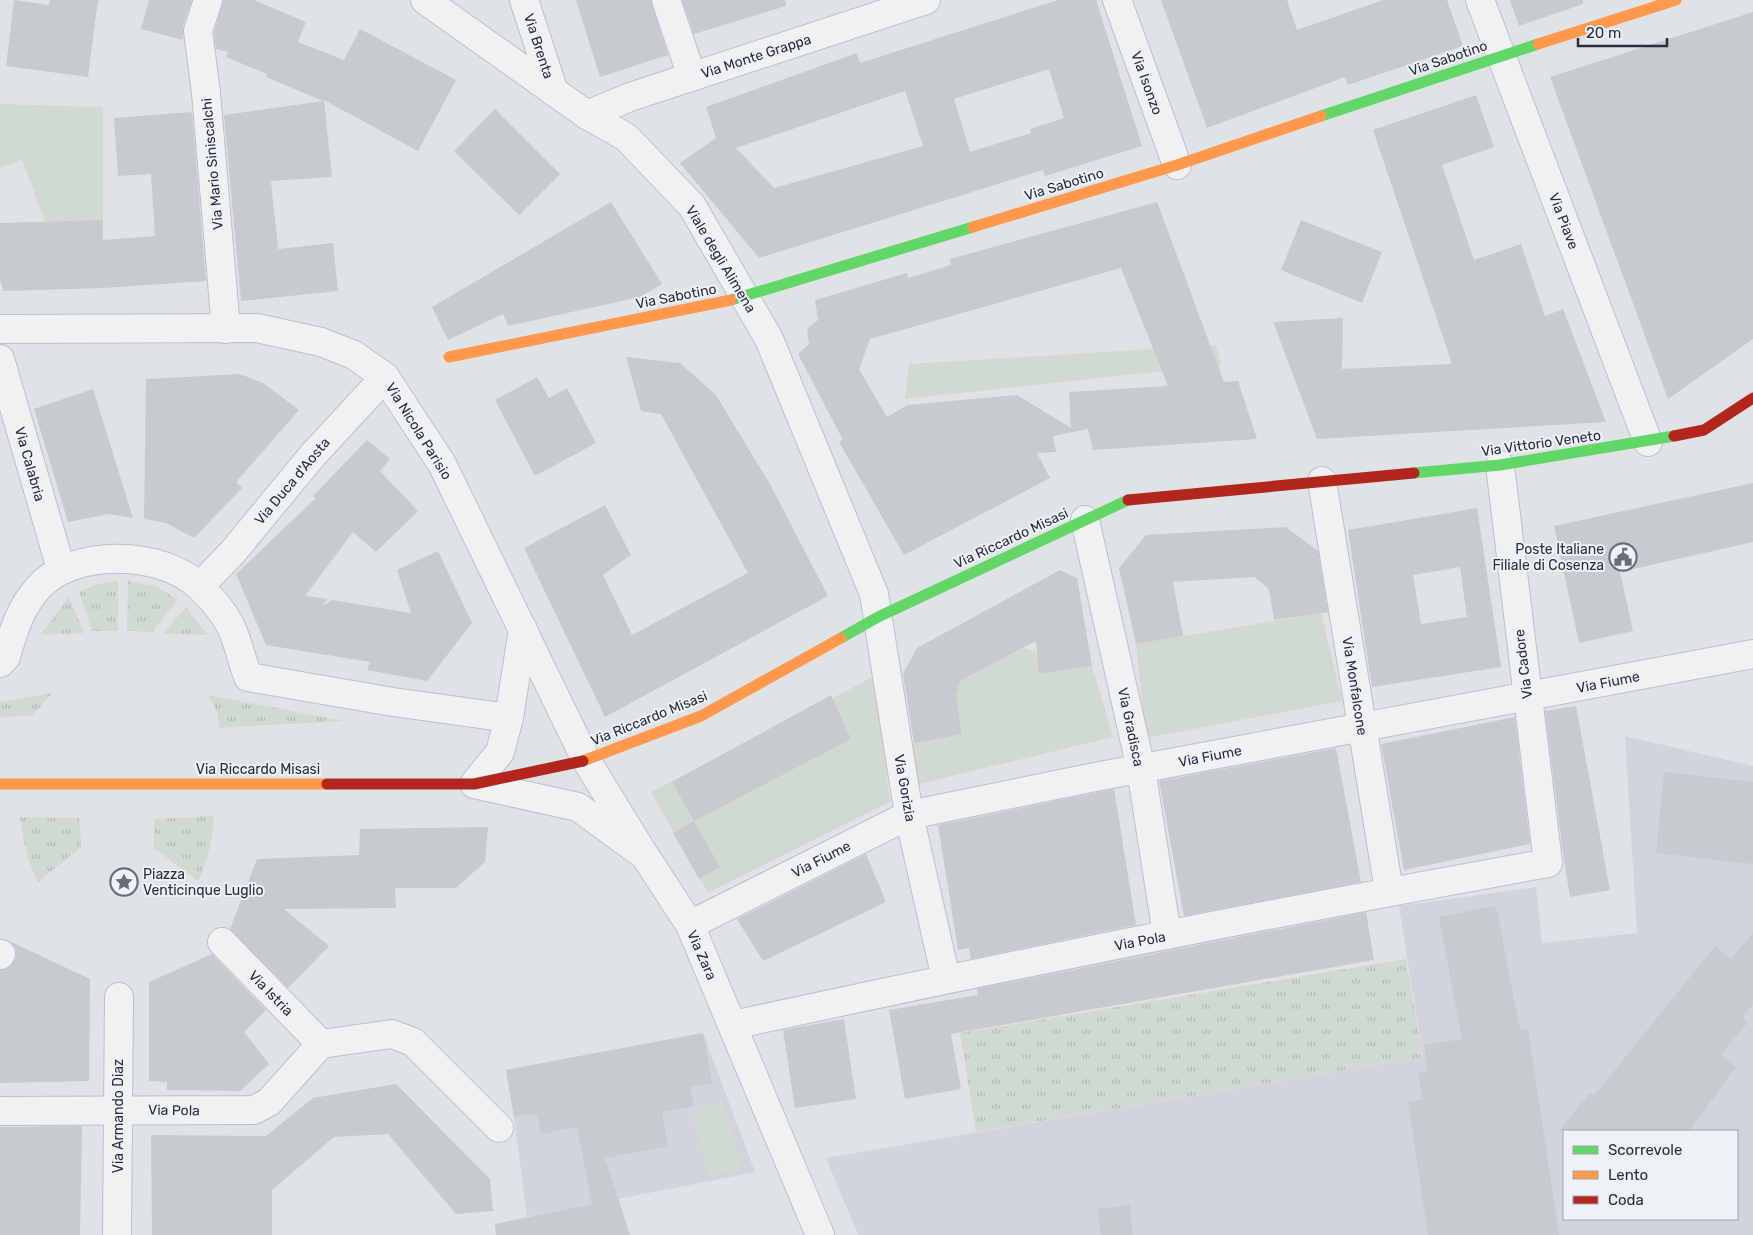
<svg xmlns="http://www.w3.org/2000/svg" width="1753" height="1235" viewBox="0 0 1753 1235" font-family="Rubik,sans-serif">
  <defs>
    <pattern id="grass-tufts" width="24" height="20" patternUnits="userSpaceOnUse" patternTransform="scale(1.25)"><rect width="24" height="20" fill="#d0dad1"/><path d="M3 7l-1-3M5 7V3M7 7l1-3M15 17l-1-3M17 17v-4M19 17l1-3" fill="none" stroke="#b3bbb4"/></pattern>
  </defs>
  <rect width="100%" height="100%" fill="#e0e3e6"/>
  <g fill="#d0d4dc" fill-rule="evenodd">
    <path d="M 1625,736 L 1753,766 L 1753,1235 L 858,1235 L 826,1158 L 1423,1057 L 1399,906 L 1536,887 L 1542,943 L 1637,933 ZM 1564,1131 L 1737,1131 L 1737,1219 L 1564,1219 Z"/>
    <path d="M 703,1033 L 755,1172 L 527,1217 L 514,1117 L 506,1070 Z"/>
  </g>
  <g fill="url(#grass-tufts)">
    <path d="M 118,581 L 118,631 L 92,631 L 79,592 L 98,584 Z"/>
    <path d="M 128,581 L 156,586 L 178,600 L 152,632 L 127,631 Z"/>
    <path d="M 69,597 L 84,633 L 40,635 Z"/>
    <path d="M 186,607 L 208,635 L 163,634 Z"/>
    <path d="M 52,693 L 32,716 L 0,717 L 0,702 Z"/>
    <path d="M 208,695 L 344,721 L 220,728 L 217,712 Z"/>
    <path d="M 214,816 C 212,840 209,860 198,881 L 154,848 L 154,819 Z"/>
    <path d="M 20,817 L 80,818 L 81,847 L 38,882 C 27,860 23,841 20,817 Z"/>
    <path d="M 1406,959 L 1423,1057 L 976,1132 L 960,1033 Z"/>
  </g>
  <g fill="#d0dad1">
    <path d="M 0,104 L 103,107 L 103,220 L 45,222 L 22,160 L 0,168 Z"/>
    <path d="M 1216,345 L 1221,365 L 905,399 L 909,364 Z"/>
    <path d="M 1321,613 L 1342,701 L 1146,738 L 1136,644 Z"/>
    <path d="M 1024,648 L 1037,652 L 1040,674 L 1092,666 L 1113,737 L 911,786 L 911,745 L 962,734 L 956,695 L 960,681 Z"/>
    <path d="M 875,676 L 890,802 L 708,893 L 651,792 Z"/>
    <path d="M 723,1102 L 741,1167 L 709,1176 L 692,1111 Z"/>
  </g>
  <g fill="#c7cace" fill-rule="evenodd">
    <path d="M 14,0 L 49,5 L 50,0 L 98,0 L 88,77 L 6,66 Z"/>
    <path d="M 149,0 L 192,0 L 183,26 L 183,40 L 141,29 Z"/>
    <path d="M 223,0 L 254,0 L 306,22 L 298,42 L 344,60 L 360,29 L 456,80 L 418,151 L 324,100 L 332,177 L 271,181 L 278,249 L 333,243 L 338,291 L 241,301 L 224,115 L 323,101 L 266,77 L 267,74 L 226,57 L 228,52 L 216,49 L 214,32 Z"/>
    <path d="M 576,0 L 651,0 L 668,55 L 600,77 Z"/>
    <path d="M 682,0 L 785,0 L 786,6 L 694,34 Z"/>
    <path d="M 1058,0 L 1096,0 L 1142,146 L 1045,176 L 1043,170 L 759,258 L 680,163 L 716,138 L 706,107 L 857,53 L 860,63 ZM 1049,69 L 1064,118 L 1030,129 L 1031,133 L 970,152 L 954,99 ZM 905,91 L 923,146 L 774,188 L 736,148 Z"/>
    <path d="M 1161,0 L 1287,0 L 1297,30 L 1383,0 L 1447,0 L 1463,46 L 1348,85 L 1345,77 L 1207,128 Z"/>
    <path d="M 1510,0 L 1583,0 L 1583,4 L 1519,26 Z"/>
    <path d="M 1753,12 L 1753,339 L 1668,399 L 1550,77 Z"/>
    <path d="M 1476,95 L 1494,147 L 1442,165 L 1474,260 L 1521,244 L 1545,316 L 1563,309 L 1606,422 L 1317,439 L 1273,322 L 1343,318 L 1342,369 L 1452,364 L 1373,130 Z"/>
    <path d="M 495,109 L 560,174 L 519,215 L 454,151 Z"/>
    <path d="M 192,112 L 206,281 L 104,288 L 4,291 L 0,280 L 0,223 L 103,220 L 103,240 L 155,236 L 151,174 L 118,176 L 114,118 Z"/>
    <path d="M 611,202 L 662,284 L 640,297 L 508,326 L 503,314 L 448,340 L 432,307 Z"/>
    <path d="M 1157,202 L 1224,382 L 1238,381 L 1257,439 L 1093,450 L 1088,429 L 1053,436 L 1056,452 L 1037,453 L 1050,478 L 904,555 L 839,442 L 843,440 L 798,354 L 809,344 L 807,329 L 818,320 L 815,300 L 907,273 L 908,278 L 951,265 L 950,259 ZM 1121,268 L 1168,386 L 1069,392 L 1071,428 L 1017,395 L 908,405 L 887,417 L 859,369 L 870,339 Z"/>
    <path d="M 1301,220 L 1382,252 L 1362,303 L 1281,270 Z"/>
    <path d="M 626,357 L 680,363 L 716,395 L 771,486 L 828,596 L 605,717 L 524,548 L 605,505 L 631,555 L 603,575 L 632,635 L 748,573 L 661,414 L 641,411 Z"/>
    <path d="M 240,374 L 263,383 L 299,410 L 236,482 L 242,488 L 194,538 L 166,523 L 144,519 L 146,379 Z"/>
    <path d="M 537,377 L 549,398 L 567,388 L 596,443 L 535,476 L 495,400 Z"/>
    <path d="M 93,389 L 133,518 L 109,514 L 68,522 L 34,409 Z"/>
    <path d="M 367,440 L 390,459 L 380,471 L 418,511 L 376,552 L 353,532 L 305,596 L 328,599 L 321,606 L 333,600 L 411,613 L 397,570 L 438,551 L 472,623 L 427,681 L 367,670 L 370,662 L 266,645 L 236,574 L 316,498 L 313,496 Z"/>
    <path d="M 1753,483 L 1753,542 L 1620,572 L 1633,631 L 1579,643 L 1554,526 Z"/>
    <path d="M 1477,508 L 1501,667 L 1372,687 L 1348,530 ZM 1460,567 L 1467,617 L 1421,624 L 1413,575 Z"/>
    <path d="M 1286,527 L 1318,551 L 1328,612 L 1274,620 L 1269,589 L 1254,577 L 1173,582 L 1183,636 L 1136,644 L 1119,568 L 1146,535 Z"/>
    <path d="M 1060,570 L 1077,578 L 1092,666 L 1039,674 L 1036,641 L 960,681 L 956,695 L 962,734 L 914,744 L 903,674 L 917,648 Z"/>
    <path d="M 831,695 L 851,739 L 694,821 L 672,782 Z"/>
    <path d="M 1576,706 L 1610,890 L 1570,897 L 1563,854 L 1545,711 Z"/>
    <path d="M 1515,717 L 1530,844 L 1404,870 L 1381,744 Z"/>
    <path d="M 1336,748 L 1361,882 L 1184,916 L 1159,781 Z"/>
    <path d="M 1664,772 L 1753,782 L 1753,864 L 1656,853 Z"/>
    <path d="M 1114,789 L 1136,925 L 971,959 L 969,948 L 958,950 L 938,825 Z"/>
    <path d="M 694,821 L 720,867 L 699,879 L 673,833 Z"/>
    <path d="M 488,827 L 485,862 L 456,888 L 395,888 L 396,908 L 284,909 L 329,946 L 288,988 L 230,929 L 257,859 L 359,855 L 360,829 Z"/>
    <path d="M 866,854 L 886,902 L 763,961 L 737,919 Z"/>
    <path d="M 1496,906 L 1520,1030 L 1528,1029 L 1559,1235 L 1428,1235 L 1408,1102 L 1423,1099 L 1418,1073 L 1428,1071 L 1424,1045 L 1462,1039 L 1439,917 Z"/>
    <path d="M 1366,912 L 1374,960 L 951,1034 L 961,1089 L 905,1099 L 889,1010 L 978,995 L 977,989 L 1041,976 Z"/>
    <path d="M 1753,933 L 1753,1004 L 1742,1017 L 1748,1022 L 1721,1054 L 1736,1067 L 1689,1131 L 1559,1131 L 1590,1093 L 1594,1096 L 1715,946 L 1731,959 Z"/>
    <path d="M 7,940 L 90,979 L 89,1081 L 0,1083 L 0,970 L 11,966 L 16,958 L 16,950 Z"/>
    <path d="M 212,954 L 266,1010 L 244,1032 L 269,1064 L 240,1091 L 167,1090 L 167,1082 L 149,1081 L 149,982 Z"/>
    <path d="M 844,1019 L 856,1099 L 795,1108 L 783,1030 Z"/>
    <path d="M 703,1033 L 712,1083 L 690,1087 L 694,1106 L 662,1112 L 668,1146 L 605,1158 L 630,1235 L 496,1235 L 495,1224 L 592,1204 L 577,1127 L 541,1134 L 537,1113 L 514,1117 L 506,1070 Z"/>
    <path d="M 396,1084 L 490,1179 L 493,1211 L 456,1214 L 388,1134 L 334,1137 L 272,1190 L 272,1235 L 152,1235 L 151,1135 L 266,1136 L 313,1098 Z"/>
    <path d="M 82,1126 L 80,1235 L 0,1235 L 0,1127 Z"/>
    <path d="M 1130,1205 L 1133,1235 L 1101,1235 L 1097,1209 Z"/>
  </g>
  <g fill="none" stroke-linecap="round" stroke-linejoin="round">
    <g stroke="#bdc0c4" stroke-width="30">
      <g id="street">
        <path d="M 208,0 L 198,31 L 206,93 L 226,329"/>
        <path d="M 425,0 L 587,115 L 626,137 L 692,206 L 769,339 L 874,594 L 909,815 L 946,979"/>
        <path d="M 524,0 L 554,92"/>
        <path d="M 666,0 L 692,77"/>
        <path d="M 1117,0 L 1177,165"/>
        <path d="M 1480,0 L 1648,442"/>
        <path d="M 587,115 L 630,97 L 926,0"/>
        <path d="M 0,329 L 257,328 L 321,342 L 354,355 L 385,377 L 442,464 L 586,760 L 645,856"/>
        <path d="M 0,359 L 61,569"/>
        <path d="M 1322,481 L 1389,891"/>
        <path d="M 1085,520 L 1141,769 L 1167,935"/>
        <path d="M 200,586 L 232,553 L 312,456 L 385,377"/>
        <path d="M 523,629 L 509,718 L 500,752 L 474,784 L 578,807 L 645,856 L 690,925 L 820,1235"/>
        <path d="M 0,663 L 6,657 C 13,632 20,608 38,588 C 73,548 163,550 201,588 C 211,598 225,614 231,627 C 238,642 242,661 248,677 L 393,702 L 509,718"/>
        <path d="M 690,925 L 909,815 L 1095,777 L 1753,654"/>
        <path d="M 222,942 L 321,1044"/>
        <path d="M 0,955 L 1,954"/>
        <path d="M 733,1025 C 1004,966 1275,912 1548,863 L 1500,465"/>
        <path d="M 321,1044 L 392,1034 L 413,1042 L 499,1128"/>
        <path d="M 0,1111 L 254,1110 L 269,1102 L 321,1044"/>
        <path d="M 117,1235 L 119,997"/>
      </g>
    </g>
    <use href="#street" stroke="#f0f1f3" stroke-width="28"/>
    <g stroke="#63d668" stroke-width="11">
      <path d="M 1321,116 L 1538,44"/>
      <path d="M 731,300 L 973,227"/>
      <path d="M 1414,473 L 1500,465 L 1674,436"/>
      <path d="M 841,638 L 878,617 L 1128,500"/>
    </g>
    <g stroke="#ff974d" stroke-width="11">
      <path d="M 1538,44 L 1676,0"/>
      <path d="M 973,227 L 1177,165 L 1321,116"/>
      <path d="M 449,357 L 731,300"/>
      <path d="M 583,761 L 701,716 L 841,638"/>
      <path d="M 0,784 L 327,784"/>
    </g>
    <g stroke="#b3261e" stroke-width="11">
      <path d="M 1674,436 L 1704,430 L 1753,398"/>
      <path d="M 1128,500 L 1414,473"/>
      <path d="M 327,784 L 474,784 L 583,761"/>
    </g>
  </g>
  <defs>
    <g id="civic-ring" transform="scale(1.4375)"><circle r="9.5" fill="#eef1f6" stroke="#686d7a" stroke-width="1.5"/><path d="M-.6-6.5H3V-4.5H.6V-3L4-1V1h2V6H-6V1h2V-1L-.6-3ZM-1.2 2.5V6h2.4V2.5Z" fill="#686d7a"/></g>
    <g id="sight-ring" transform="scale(1.4375)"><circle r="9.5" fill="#eef1f6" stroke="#686d7a" stroke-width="1.5"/><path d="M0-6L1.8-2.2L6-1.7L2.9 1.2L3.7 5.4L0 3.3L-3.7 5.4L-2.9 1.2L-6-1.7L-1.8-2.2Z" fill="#686d7a"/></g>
  </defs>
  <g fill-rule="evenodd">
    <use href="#civic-ring" x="1623" y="557"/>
    <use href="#sight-ring" x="124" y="882"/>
  </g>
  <g text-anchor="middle" stroke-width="4" stroke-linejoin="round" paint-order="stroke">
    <g font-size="14" fill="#272e40" stroke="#eef1f6">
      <text transform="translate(539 46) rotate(72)" y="5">Via Brenta</text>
      <text transform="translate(756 56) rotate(-18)" y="5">Via Monte Grappa</text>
      <text transform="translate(1448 58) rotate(-19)" y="5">Via Sabotino</text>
      <text transform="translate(1147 83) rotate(70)" y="5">Via Isonzo</text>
      <text transform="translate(212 164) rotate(-95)" y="5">Via Mario Siniscalchi</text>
      <text transform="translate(1064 184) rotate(-17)" y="5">Via Sabotino</text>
      <text transform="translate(1564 221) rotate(69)" y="5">Via Piave</text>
      <text transform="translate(721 259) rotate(59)" y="5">Viale degli Alimena</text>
      <text transform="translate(676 296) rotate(-11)" y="5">Via Sabotino</text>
      <text transform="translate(419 431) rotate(58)" y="5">Via Nicola Parisio</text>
      <text transform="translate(1541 443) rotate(-8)" y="5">Via Vittorio Veneto</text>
      <text transform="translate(30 464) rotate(74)" y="5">Via Calabria</text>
      <text transform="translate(292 481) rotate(-50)" y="5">Via Duca d'Aosta</text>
      <text transform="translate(1011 538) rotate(-25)" y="5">Via Riccardo Misasi</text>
      <text transform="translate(1523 664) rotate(-97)" y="5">Via Cadore</text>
      <text transform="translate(1608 682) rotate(-11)" y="5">Via Fiume</text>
      <text transform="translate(1355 686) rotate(81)" y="5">Via Monfalcone</text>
      <text transform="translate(649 718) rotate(-22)" y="5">Via Riccardo Misasi</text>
      <text transform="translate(1131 727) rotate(78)" y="5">Via Gradisca</text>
      <text transform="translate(1210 756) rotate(-11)" y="5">Via Fiume</text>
      <text x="258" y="774">Via Riccardo Misasi</text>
      <text transform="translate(905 788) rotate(80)" y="5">Via Gorizia</text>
      <text transform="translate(821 859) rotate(-27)" y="5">Via Fiume</text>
      <text transform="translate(1140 941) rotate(-11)" y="5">Via Pola</text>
      <text transform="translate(702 955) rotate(66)" y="5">Via Zara</text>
      <text transform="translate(271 993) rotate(46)" y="5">Via Istria</text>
      <text transform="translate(174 1110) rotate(1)" y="5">Via Pola</text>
      <text transform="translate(118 1116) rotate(-90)" y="5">Via Armando Diaz</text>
    </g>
    <g font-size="14" fill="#272e40" stroke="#eef1f6" text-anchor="end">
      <text x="1604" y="554">Poste Italiane<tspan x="1604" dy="16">Filiale di Cosenza</tspan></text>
      <text x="143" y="879" text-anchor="start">Piazza<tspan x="143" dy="16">Venticinque Luglio</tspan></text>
    </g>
  </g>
  <rect x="1563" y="1130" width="175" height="90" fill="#eef1f6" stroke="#9ea3ad"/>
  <rect x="1573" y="1146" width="25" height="8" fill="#63d668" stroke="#9ea3ad"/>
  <text x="1608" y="1155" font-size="15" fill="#272e40">Scorrevole</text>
  <rect x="1573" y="1171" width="25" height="8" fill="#ff974d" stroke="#9ea3ad"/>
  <text x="1608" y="1180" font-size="15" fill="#272e40">Lento</text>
  <rect x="1573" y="1196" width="25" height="8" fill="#b3261e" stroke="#9ea3ad"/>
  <text x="1608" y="1205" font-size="15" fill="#272e40">Coda</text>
  <path d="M1578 38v8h89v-8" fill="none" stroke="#272e40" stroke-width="2.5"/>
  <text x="1586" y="38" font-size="15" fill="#272e40" stroke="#eef1f6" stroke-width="4" paint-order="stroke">20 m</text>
</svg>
